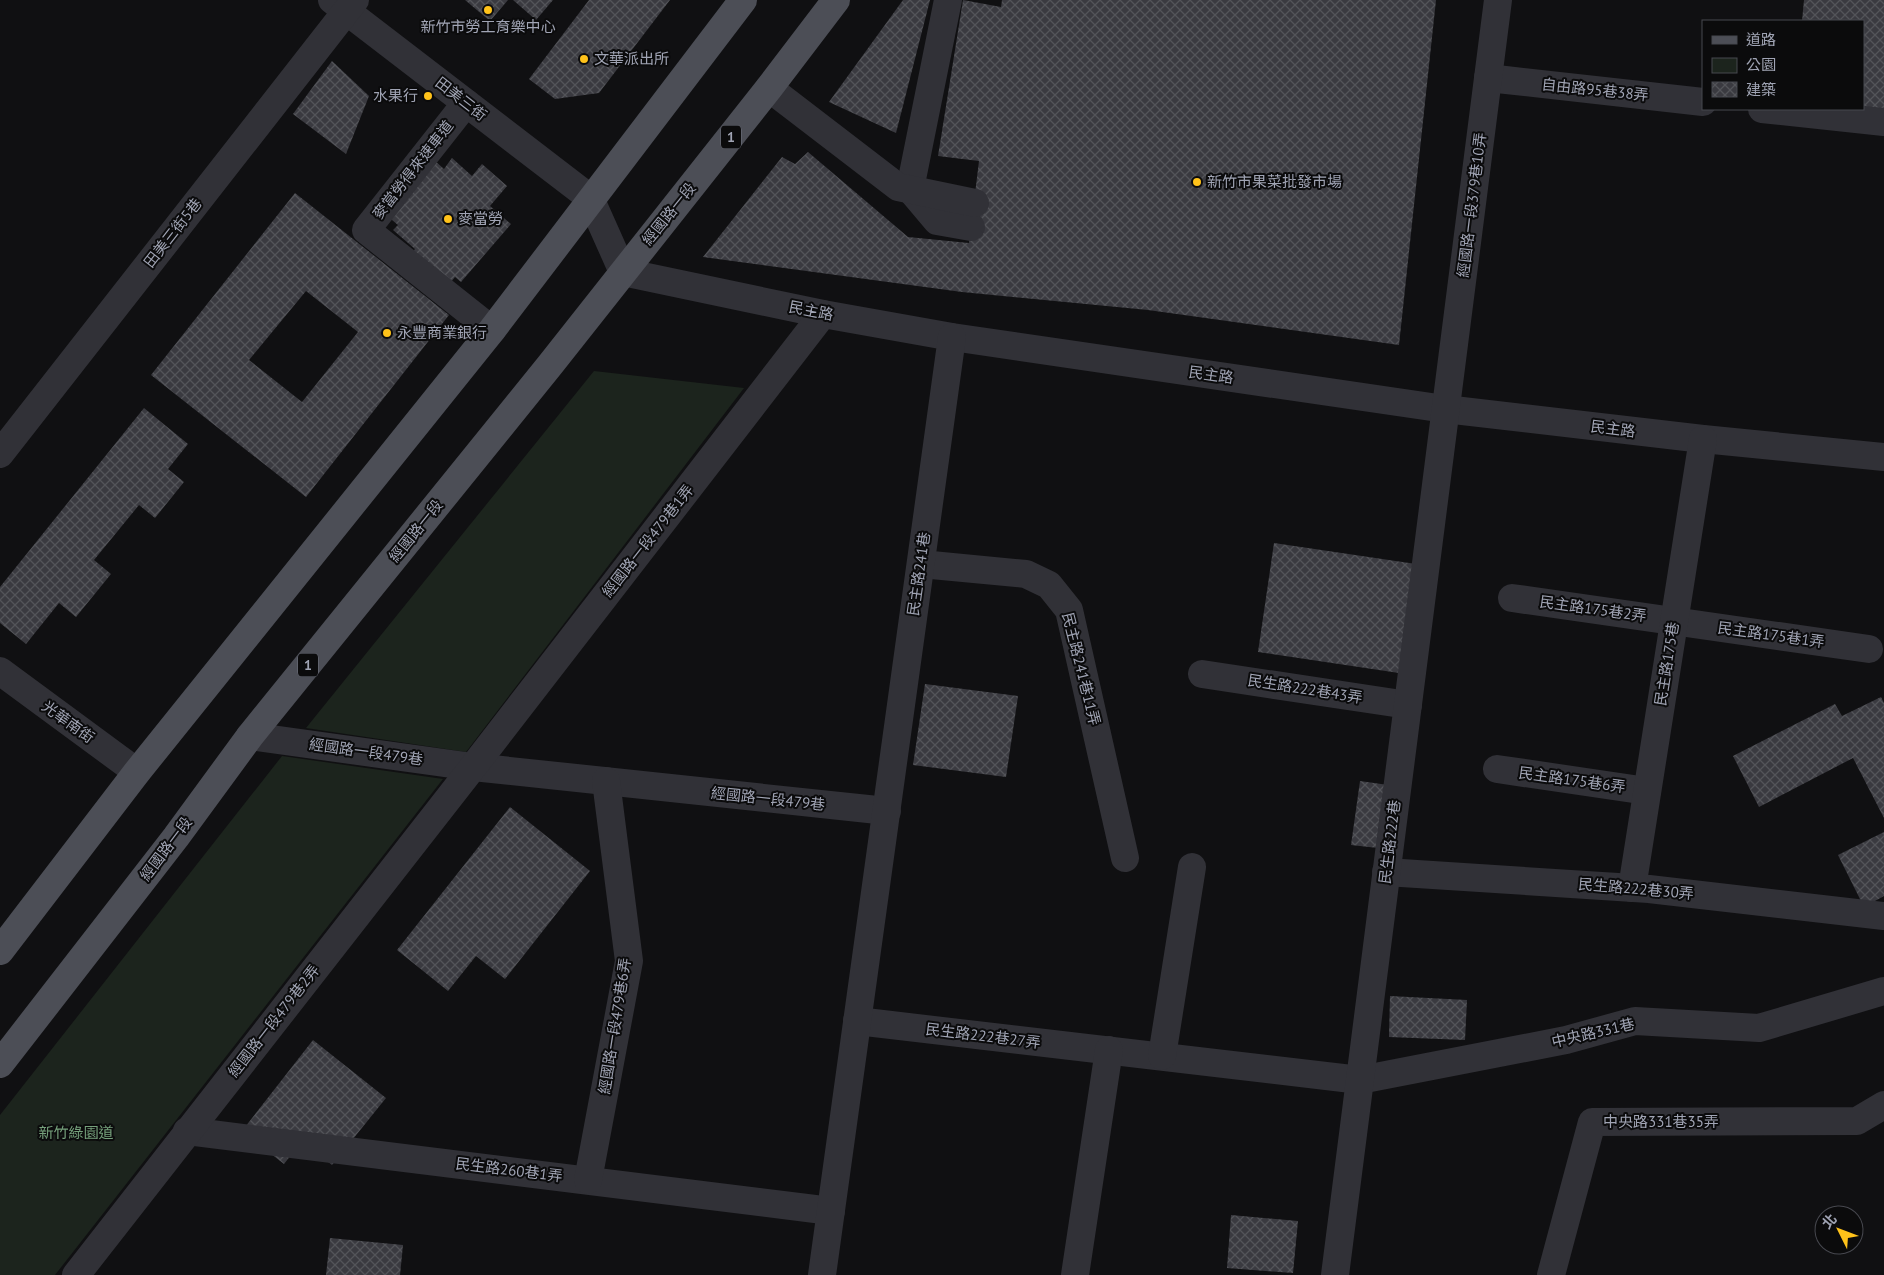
<svg xmlns="http://www.w3.org/2000/svg" width="1884" height="1275" viewBox="0 0 1884 1275" font-family="'PT Sans','Noto Sans TC',sans-serif">
  <defs>
    <pattern id="building-cross-hatch" width="8" height="8" patternUnits="userSpaceOnUse" patternTransform="scale(1.25)"><rect width="8" height="8" fill="#3a3a40"/><path d="M0 0l8 8M0 8l8-8" fill="none" stroke="#535459"/></pattern>
  </defs>
  <rect width="100%" height="100%" fill="#101012"/>
  <g fill="#1c241d">
    <path d="M 594,371 L 744,388 L 466,752 L 306,728 Z"/>
    <path d="M 282,756 L 443,779 L 55,1275 L 0,1275 L 0,1115 Z"/>
  </g>
  <g fill="url(#building-cross-hatch)" fill-rule="evenodd">
    <path d="M 465,0 L 508,0 L 490,21 Z"/>
    <path d="M 513,0 L 553,0 L 536,20 Z"/>
    <path d="M 589,0 L 670,0 L 599,93 L 555,99 L 529,79 Z"/>
    <path d="M 903,0 L 930,0 L 896,133 L 829,102 Z"/>
    <path d="M 963,0 L 1001,7 L 1002,0 L 1436,0 L 1399,345 L 1148,310 L 962,292 L 703,257 L 782,157 L 795,164 L 808,152 L 908,237 L 969,243 L 979,161 L 938,156 Z"/>
    <path d="M 1804,0 L 1884,0 L 1884,112 L 1863,110 L 1863,21 L 1802,21 Z"/>
    <path d="M 332,61 L 369,96 L 346,154 L 293,114 Z"/>
    <path d="M 452,158 L 472,176 L 482,164 L 507,186 L 490,206 L 511,224 L 461,282 L 455,277 L 447,287 L 410,255 L 415,249 L 393,230 L 398,225 L 386,215 L 434,160 L 444,169 Z"/>
    <path d="M 295,193 L 449,315 L 306,497 L 151,375 ZM 306,291 L 358,332 L 302,402 L 249,360 Z"/>
    <path d="M 144,408 L 188,444 L 168,469 L 184,482 L 155,518 L 139,505 L 94,560 L 111,574 L 76,617 L 59,603 L 26,644 L 0,623 L 0,587 Z"/>
    <path d="M 1274,543 L 1416,564 L 1399,673 L 1258,652 Z"/>
    <path d="M 925,684 L 1018,696 L 1006,777 L 913,765 Z"/>
    <path d="M 1881,697 L 1884,703 L 1884,818 L 1853,758 L 1759,807 L 1733,756 L 1835,704 L 1842,716 Z"/>
    <path d="M 1360,781 L 1388,785 L 1378,848 L 1351,845 Z"/>
    <path d="M 510,807 L 590,871 L 505,979 L 476,956 L 448,991 L 397,950 Z"/>
    <path d="M 1884,832 L 1884,896 L 1864,907 L 1838,855 Z"/>
    <path d="M 1390,996 L 1467,1000 L 1465,1040 L 1389,1037 Z"/>
    <path d="M 313,1040 L 386,1098 L 332,1165 L 302,1141 L 284,1164 L 242,1131 Z"/>
    <path d="M 1231,1215 L 1298,1221 L 1293,1273 L 1227,1268 Z"/>
    <path d="M 330,1238 L 403,1245 L 400,1275 L 326,1275 Z"/>
  </g>
  <g fill="none" stroke-linecap="round" stroke-linejoin="round">
    <g stroke="#313137" stroke-width="28">
      <path d="M 332,0 L 590,198 L 623,272 L 823,314 L 952,337 L 1445,409 L 1703,439 L 1884,457"/>
      <path d="M 948,0 L 910,189 L 937,221 L 971,227"/>
      <path d="M 1488,78 L 1703,102"/>
      <path d="M 769,88 L 898,187 L 975,203"/>
      <path d="M 466,103 L 366,230 L 492,330"/>
      <path d="M 1762,109 L 1884,122"/>
      <path d="M 0,454 L 355,0"/>
      <path d="M 921,564 L 1026,574 L 1049,585 L 1069,610 L 1125,858"/>
      <path d="M 1512,598 L 1869,649"/>
      <path d="M 0,671 L 137,772"/>
      <path d="M 1202,674 L 1408,705"/>
      <path d="M 250,736 L 473,767 L 887,811"/>
      <path d="M 1497,769 L 1647,791"/>
      <path d="M 1386,872 L 1649,889 L 1884,916"/>
      <path d="M 1632,888 L 1703,439"/>
      <path d="M 857,1021 L 1360,1080 L 1566,1040 L 1635,1021 L 1759,1028 L 1884,991"/>
      <path d="M 1162,1056 L 1192,867"/>
      <path d="M 187,1131 L 831,1211"/>
      <path d="M 588,1180 L 629,961 L 606,781"/>
      <path d="M 76,1275 L 473,767 L 823,314"/>
      <path d="M 822,1275 L 952,337"/>
      <path d="M 1075,1275 L 1109,1050"/>
      <path d="M 1335,1275 L 1498,0"/>
      <path d="M 1551,1275 L 1592,1122 L 1857,1121 L 1884,1105"/>
    </g>
    <g stroke="#4c4e56" stroke-width="28">
      <path d="M 0,951 L 137,772 L 492,330 L 743,0"/>
      <path d="M 0,1064 L 176,837 L 250,736 L 550,365 L 769,88 L 836,0"/>
    </g>
  </g>
  <g fill="#ffc21a" stroke="#0b0b0c" stroke-width="2">
    <circle cx="488" cy="10" r="5"/>
    <circle cx="584" cy="59" r="5"/>
    <circle cx="428" cy="96" r="5"/>
    <circle cx="1197" cy="182" r="5"/>
    <circle cx="448" cy="219" r="5"/>
    <circle cx="387" cy="333" r="5"/>
  </g>
  <g text-anchor="middle" stroke-width="4" stroke-linejoin="round" paint-order="stroke">
    <g fill="#0b0b0c" stroke="#737682" stroke-width="1">
      <rect x="721" y="125.5" width="20" height="23" rx="4"/>
      <rect x="298" y="653.5" width="20" height="23" rx="4"/>
    </g>
    <g font-size="14" font-weight="bold" fill="#a0a4b4">
      <text x="731" y="142">1</text>
      <text x="308" y="670">1</text>
    </g>
    <g font-size="15" fill="#a0a4b4" stroke="#0b0b0c" text-anchor="start">
      <text x="488" y="32" text-anchor="middle">新竹市勞工育樂中心</text>
      <text x="594" y="64">文華派出所</text>
      <text x="418" y="101" text-anchor="end">水果行</text>
      <text x="1207" y="187">新竹市果菜批發市場</text>
      <text x="458" y="224">麥當勞</text>
      <text x="397" y="338">永豐商業銀行</text>
    </g>
    <g font-size="15" fill="#a0a4b4" stroke="#0b0b0c">
      <text transform="translate(1595 90) rotate(6)" y="5">自由路95巷38弄</text>
      <text transform="translate(461 99) rotate(38)" y="5">田美三街</text>
      <text transform="translate(413 170) rotate(-52)" y="5">麥當勞得來速車道</text>
      <text transform="translate(1472 205) rotate(-83)" y="5">經國路一段379巷10弄</text>
      <text transform="translate(669 214) rotate(-51)" y="5">經國路一段</text>
      <text transform="translate(173 233) rotate(-52)" y="5">田美三街5巷</text>
      <text transform="translate(811 311) rotate(11)" y="5">民主路</text>
      <text transform="translate(1211 375) rotate(8)" y="5">民主路</text>
      <text transform="translate(1613 429) rotate(7)" y="5">民主路</text>
      <text transform="translate(416 531) rotate(-51)" y="5">經國路一段</text>
      <text transform="translate(648 541) rotate(-52)" y="5">經國路一段479巷1弄</text>
      <text transform="translate(919 574) rotate(-82)" y="5">民主路241巷</text>
      <text transform="translate(1593 609) rotate(8)" y="5">民主路175巷2弄</text>
      <text transform="translate(1771 635) rotate(8)" y="5">民主路175巷1弄</text>
      <text transform="translate(1667 664) rotate(-81)" y="5">民主路175巷</text>
      <text transform="translate(1081 669) rotate(76)" y="5">民主路241巷11弄</text>
      <text transform="translate(1305 689) rotate(9)" y="5">民生路222巷43弄</text>
      <text transform="translate(68 722) rotate(36)" y="5">光華南街</text>
      <text transform="translate(366 752) rotate(8)" y="5">經國路一段479巷</text>
      <text transform="translate(1572 780) rotate(8)" y="5">民主路175巷6弄</text>
      <text transform="translate(768 799) rotate(6)" y="5">經國路一段479巷</text>
      <text transform="translate(1390 842) rotate(-83)" y="5">民生路222巷</text>
      <text transform="translate(166 849) rotate(-53)" y="5">經國路一段</text>
      <text transform="translate(1636 889) rotate(5)" y="5">民生路222巷30弄</text>
      <text transform="translate(274 1021) rotate(-52)" y="5">經國路一段479巷2弄</text>
      <text transform="translate(615 1026) rotate(-81)" y="5">經國路一段479巷6弄</text>
      <text transform="translate(1593 1033) rotate(-13)" y="5">中央路331巷</text>
      <text transform="translate(983 1036) rotate(7)" y="5">民生路222巷27弄</text>
      <text x="1661" y="1127">中央路331巷35弄</text>
      <text transform="translate(509 1170) rotate(7)" y="5">民生路260巷1弄</text>
    </g>
    <g font-size="15" fill="#75a07b" stroke="#0b0b0c">
      <text x="76" y="1138">新竹綠園道</text>
    </g>
  </g>
  <rect x="1702" y="20" width="162" height="90" fill="#0b0b0c" stroke="#47484f"/>
  <rect x="1712" y="36" width="25" height="8" fill="#4c4e56" stroke="#47484f"/>
  <text x="1746" y="45" font-size="15" fill="#a0a4b4">道路</text>
  <rect x="1712" y="58" width="25" height="15" fill="#1c241d" stroke="#47484f"/>
  <text x="1746" y="70" font-size="15" fill="#a0a4b4">公園</text>
  <rect x="1712" y="82" width="25" height="15" fill="url(#building-cross-hatch)" stroke="#47484f"/>
  <text x="1746" y="95" font-size="15" fill="#a0a4b4">建築</text>
  <g transform="translate(1839 1230) rotate(312)"><circle r="24" fill="#0b0b0c" stroke="#47484f"/>
  <path d="M0-4L9 19L0 12L-9 19Z" fill="#ffc21a"/>
  <text y="-8" font-size="14" font-weight="bold" text-anchor="middle" fill="#a0a4b4">北</text>
  </g>
</svg>
